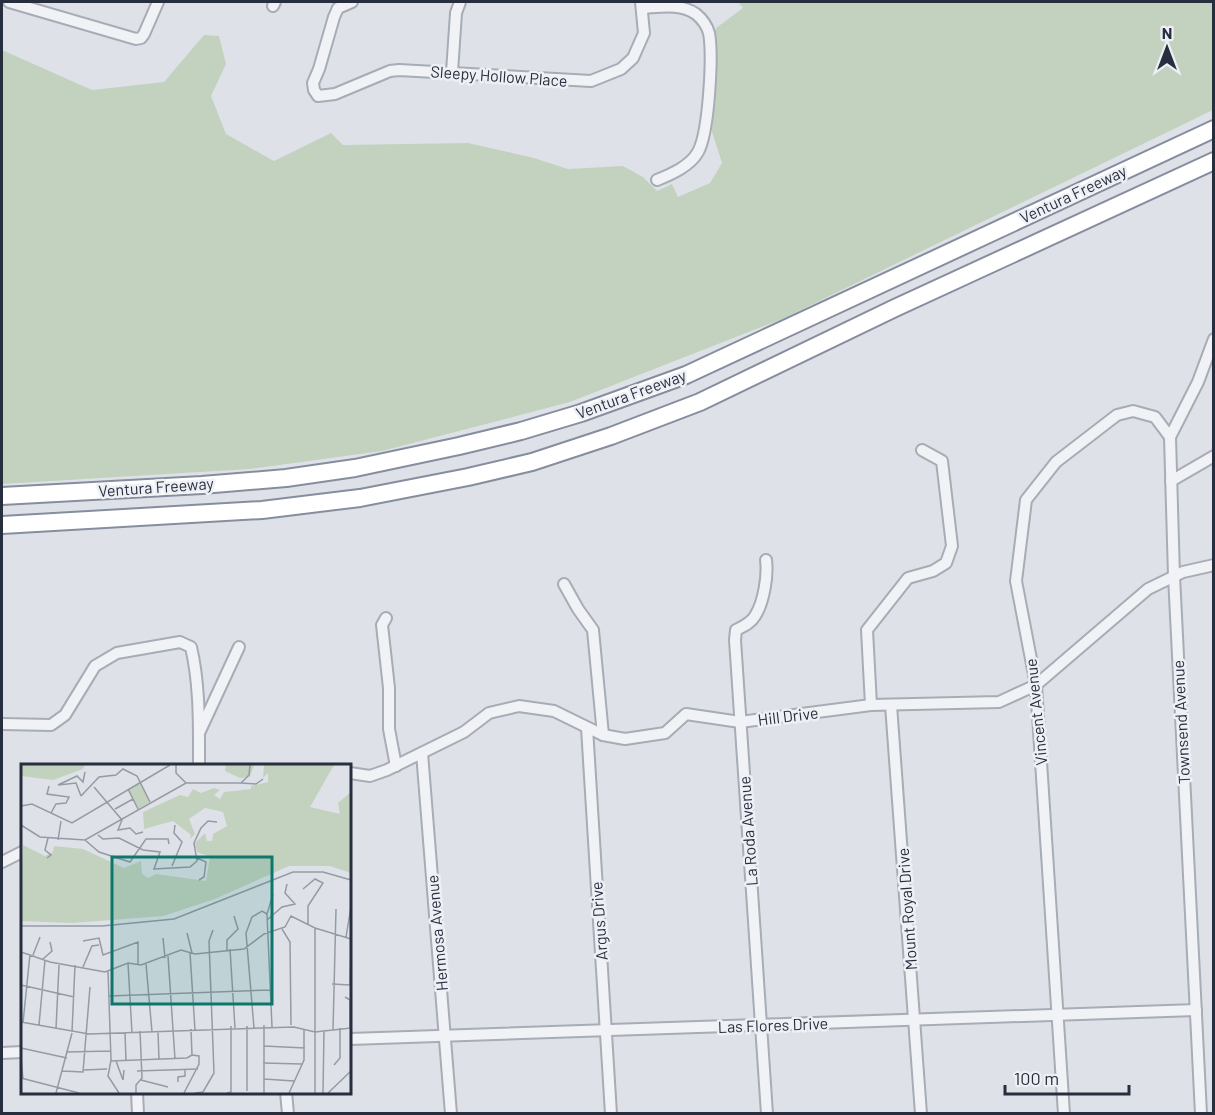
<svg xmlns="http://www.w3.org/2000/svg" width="1215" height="1115" viewBox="0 0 1215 1115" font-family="Barlow,sans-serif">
  <rect width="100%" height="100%" fill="#dee2e8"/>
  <path fill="#c3d2bf" d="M 738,2 L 1213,2 L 1213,110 L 782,319 L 570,402 L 382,451 L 250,469 L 2,484 L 2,50 L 92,90 L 164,82 L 204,35 L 219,36 L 226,64 L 211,96 L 226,134 L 274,161 L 331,133 L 343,145 L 468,143 L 534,158 L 568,169 L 623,166 L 643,177 L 657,191 L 672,184 L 678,197 L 710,183 L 722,163 L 712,132 L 716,28 L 743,8 Z"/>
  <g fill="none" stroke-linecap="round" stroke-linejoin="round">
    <g stroke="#a7acb5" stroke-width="14">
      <g id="minor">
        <path d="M 9,2 L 136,39 L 141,38 L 144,34 L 158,2"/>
        <path d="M 352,2 L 338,8 L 334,17 L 319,69 L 313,83 L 314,90 L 318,96 L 335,94 L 390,71 L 399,70 L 591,81 L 621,69 L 633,58 L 644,33 L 641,2"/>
        <path d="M 273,6 L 275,2"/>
        <path d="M 643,8 C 660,7 681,3 696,14 C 702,19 707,26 709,33 C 713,55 709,132 698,152 C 690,166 672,174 657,180"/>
        <path d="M 452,72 L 456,13 L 460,2"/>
        <path d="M 1171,481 L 1214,456"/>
        <path d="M 766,560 C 768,575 764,602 755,616 C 751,623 744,626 736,630 L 735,640 L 767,1114"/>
        <path d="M 564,584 L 578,609 L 593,630 L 603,735"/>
        <path d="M 386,618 L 382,625 L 389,688 L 389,729 L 396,766"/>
        <path d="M 871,705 L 867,630 L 908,578 L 933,571 L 946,563 L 952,546 L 942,461 L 922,450"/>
        <path d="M 891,705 L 921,1114"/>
        <path d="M 2,724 L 51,725 L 65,715 L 95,666 L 117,653 L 180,642 L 191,647 C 200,685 199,727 199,766"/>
        <path d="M 587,728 L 611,1114"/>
        <path d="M 200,731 L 239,647"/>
        <path d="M 422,753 L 451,1114"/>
        <path d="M 350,773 L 370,776 L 387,770 L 464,732 L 489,713 L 519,706 L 554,711 L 603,735 L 625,739 L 665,733 L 686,714 L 740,722 L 871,705 L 999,702 L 1036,685 L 1148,589 L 1183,572 L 1214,565"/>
        <path d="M 2,862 L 22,852"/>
        <path d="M 350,1039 L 1196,1010"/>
        <path d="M 2,1053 L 22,1052"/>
        <path d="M 137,1092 L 138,1114"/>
        <path d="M 286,1092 L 288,1114"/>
        <path d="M 1064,1114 L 1036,685 L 1016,581 L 1026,500 L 1056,462 L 1117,415 L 1133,411 L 1155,417 L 1170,437"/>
        <path d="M 1201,1114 L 1174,576 L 1170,437 L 1198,382 L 1214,339"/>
      </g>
    </g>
    <g stroke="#868e9e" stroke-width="20">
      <g id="highway">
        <path d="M 2,496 L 202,485 L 286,478 L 355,468 L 459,446 L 521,431 L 581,413 L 686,375 L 1214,129"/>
        <path d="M 2,525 L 262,510 L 360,498 L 468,477 L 532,462 L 611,436 L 700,402 L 895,308 L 1214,161"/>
      </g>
    </g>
    <use href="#minor" stroke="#f1f2f6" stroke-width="10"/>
    <use href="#highway" stroke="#fff" stroke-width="16"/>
  </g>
  <g text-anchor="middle" stroke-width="5" stroke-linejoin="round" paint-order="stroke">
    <g font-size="16" fill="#272f3f" stroke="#eef0f5">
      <text transform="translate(499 76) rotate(4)" y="6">Sleepy Hollow Place</text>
      <text transform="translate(1073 194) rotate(-25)" y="6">Ventura Freeway</text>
      <text transform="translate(631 394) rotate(-20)" y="6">Ventura Freeway</text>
      <text transform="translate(156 487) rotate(-4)" y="6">Ventura Freeway</text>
      <text transform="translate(1036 712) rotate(-96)" y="6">Vincent Avenue</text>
      <text transform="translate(788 716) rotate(-7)" y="6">Hill Drive</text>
      <text transform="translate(1181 722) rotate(-93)" y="6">Townsend Avenue</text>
      <text transform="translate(748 831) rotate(-94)" y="6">La Roda Avenue</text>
      <text transform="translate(907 909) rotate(-94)" y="6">Mount Royal Drive</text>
      <text transform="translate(599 921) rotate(-94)" y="6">Argus Drive</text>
      <text transform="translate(437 933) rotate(-95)" y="6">Hermosa Avenue</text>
      <text transform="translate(773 1025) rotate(-2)" y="6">Las Flores Drive</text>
    </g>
  </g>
  <g transform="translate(21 764)">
    <rect width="330" height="330" fill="#dee2e8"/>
    <path d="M 0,1 L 64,1 L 62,5 L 32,16 L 0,12 ZM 205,1 L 233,1 L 229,13 L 219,14 L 204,7 ZM 243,1 L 313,1 L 289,43 L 319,50 L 317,39 L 330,28 L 330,109 L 309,102 L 268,102 L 194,135 L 142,152 L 51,159 L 0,157 L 2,81 L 24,92 L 32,88 L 33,82 L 62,85 L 103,104 L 120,97 L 121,110 L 127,114 L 135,110 L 185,117 L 189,93 L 176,88 L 174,79 L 184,69 L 186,77 L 191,77 L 192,70 L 206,62 L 202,48 L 184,44 L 168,55 L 174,70 L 169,75 L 170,71 L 152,57 L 123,65 L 122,48 L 159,31 L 167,33 L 172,25 L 180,29 L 193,24 L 199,26 L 193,31 L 199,35 L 203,28 L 230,25 L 230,22 L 247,18 L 247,9 L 242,14 ZM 119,18 L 129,38 L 117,45 L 107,25 Z" fill="#c3d2bf"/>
    <path fill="none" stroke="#959aa4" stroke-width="1.5" d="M 155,1 L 155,9 L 165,19M 220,19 L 235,20 L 242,15M 37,21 L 56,12 L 62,18 L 64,8M 37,21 L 55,19 L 60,32M 28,22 L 26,30 L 48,33 L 45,39 L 35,40 L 30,49M 73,23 L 101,56 L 97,66 L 109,64 L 115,70 L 122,68M 107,25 L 117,45M 60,32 L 78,13 L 95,11 L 102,5 L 116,12 L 129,38M 0,42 L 11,40 L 51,59 L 149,1M 94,45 L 112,35M 0,61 L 19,73 L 64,76 L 165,19 L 220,19 L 228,11 L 229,1M 77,71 L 82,75 L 98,74 L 122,86 L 139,88 L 133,105 L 169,103 L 176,97 L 173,79 L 180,64 L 187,57 L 196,58M 37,76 L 40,57M 64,76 L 78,88 L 109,98 L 125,75 L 147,75 L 148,80M 26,94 L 30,91 L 24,86 L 27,74M 176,94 L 185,98 L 183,113 L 178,116M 151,102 L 161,78 L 153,69 L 154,61M 282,125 L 294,115 L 302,119 L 287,142 L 287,161M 246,156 L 261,143 L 274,140 L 264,129 L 266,120M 0,162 L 81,162 L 153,155 L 272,108 L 302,108 L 330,116M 294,164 L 294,329M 261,165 L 269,178 L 270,261M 166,169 L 171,189M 325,173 L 330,143M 142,174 L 144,194M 62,177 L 78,174 L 82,191 L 117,178 L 117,201M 0,183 L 0,188 L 29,198 L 84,208 L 107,199 L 120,201 L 160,186 L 174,190 L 223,185 L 243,170 L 264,163 L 270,152 L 294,164 L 330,175M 209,185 L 214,264M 206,186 L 206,176 L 217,165 L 213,152M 169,189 L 174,266M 12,191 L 19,173M 147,192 L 154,295M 22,195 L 31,187 L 29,178M 107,199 L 111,269M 125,200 L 131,268M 62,203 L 71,182 L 78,181M 87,207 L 90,296 L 87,312 L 98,329M 311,220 L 329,221 L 330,180M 0,221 L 53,233M 88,232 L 249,226M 324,233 L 329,236 L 329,264M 0,258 L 68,270 L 273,263 L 294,268 L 330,264M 2,259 L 9,190M 18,261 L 24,196M 243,261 L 243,329M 251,263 L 246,150 L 252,130M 233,264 L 225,169 L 231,153 L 241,147 L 246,150M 35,265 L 38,201M 170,265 L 171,291M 312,266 L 315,145M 137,267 L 138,296M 51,268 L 54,201M 104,268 L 105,297M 243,282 L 284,284M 0,284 L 46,294M 45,288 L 90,287M 0,294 L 2,315M 90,297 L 166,294 L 171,291M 95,297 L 102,316 L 103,306M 242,299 L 281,300M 313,301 L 319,294 L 319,264M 63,306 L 86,305M 41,307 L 62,308 L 69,223M 116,307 L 177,305M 0,314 L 58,329M 243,315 L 273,317M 120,316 L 147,323M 157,318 L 157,313 L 164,312 L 164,306M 226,327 L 226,262M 35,329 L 51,269M 115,329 L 115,321 L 121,314 L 119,267M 163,329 L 178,300 L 178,292 L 171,291M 174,329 L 182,328 L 193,309 L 188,177 L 192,166M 206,329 L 210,328 L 210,262M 268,329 L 283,296 L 283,265M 302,329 L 303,266M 307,329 L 330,307"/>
    <path fill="#0f766e" fill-opacity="0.15" stroke="#0f766e" stroke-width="3" d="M 91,93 L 251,93 L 251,240 L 91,240 Z"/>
    <rect width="330" height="330" fill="none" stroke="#272f3f" stroke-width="3"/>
  </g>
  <rect width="1215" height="1115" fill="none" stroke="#272f3f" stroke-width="6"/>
  <g transform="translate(1167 48)" stroke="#eef0f5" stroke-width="4.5" paint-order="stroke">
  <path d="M0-4.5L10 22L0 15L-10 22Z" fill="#272f3f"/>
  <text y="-9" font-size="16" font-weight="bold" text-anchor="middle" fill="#272f3f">N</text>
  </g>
  <path d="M1005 1085v9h124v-9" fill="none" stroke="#272f3f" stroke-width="3"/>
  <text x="1014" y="1085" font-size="18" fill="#272f3f" stroke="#eef0f5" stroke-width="4.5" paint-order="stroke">100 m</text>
</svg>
